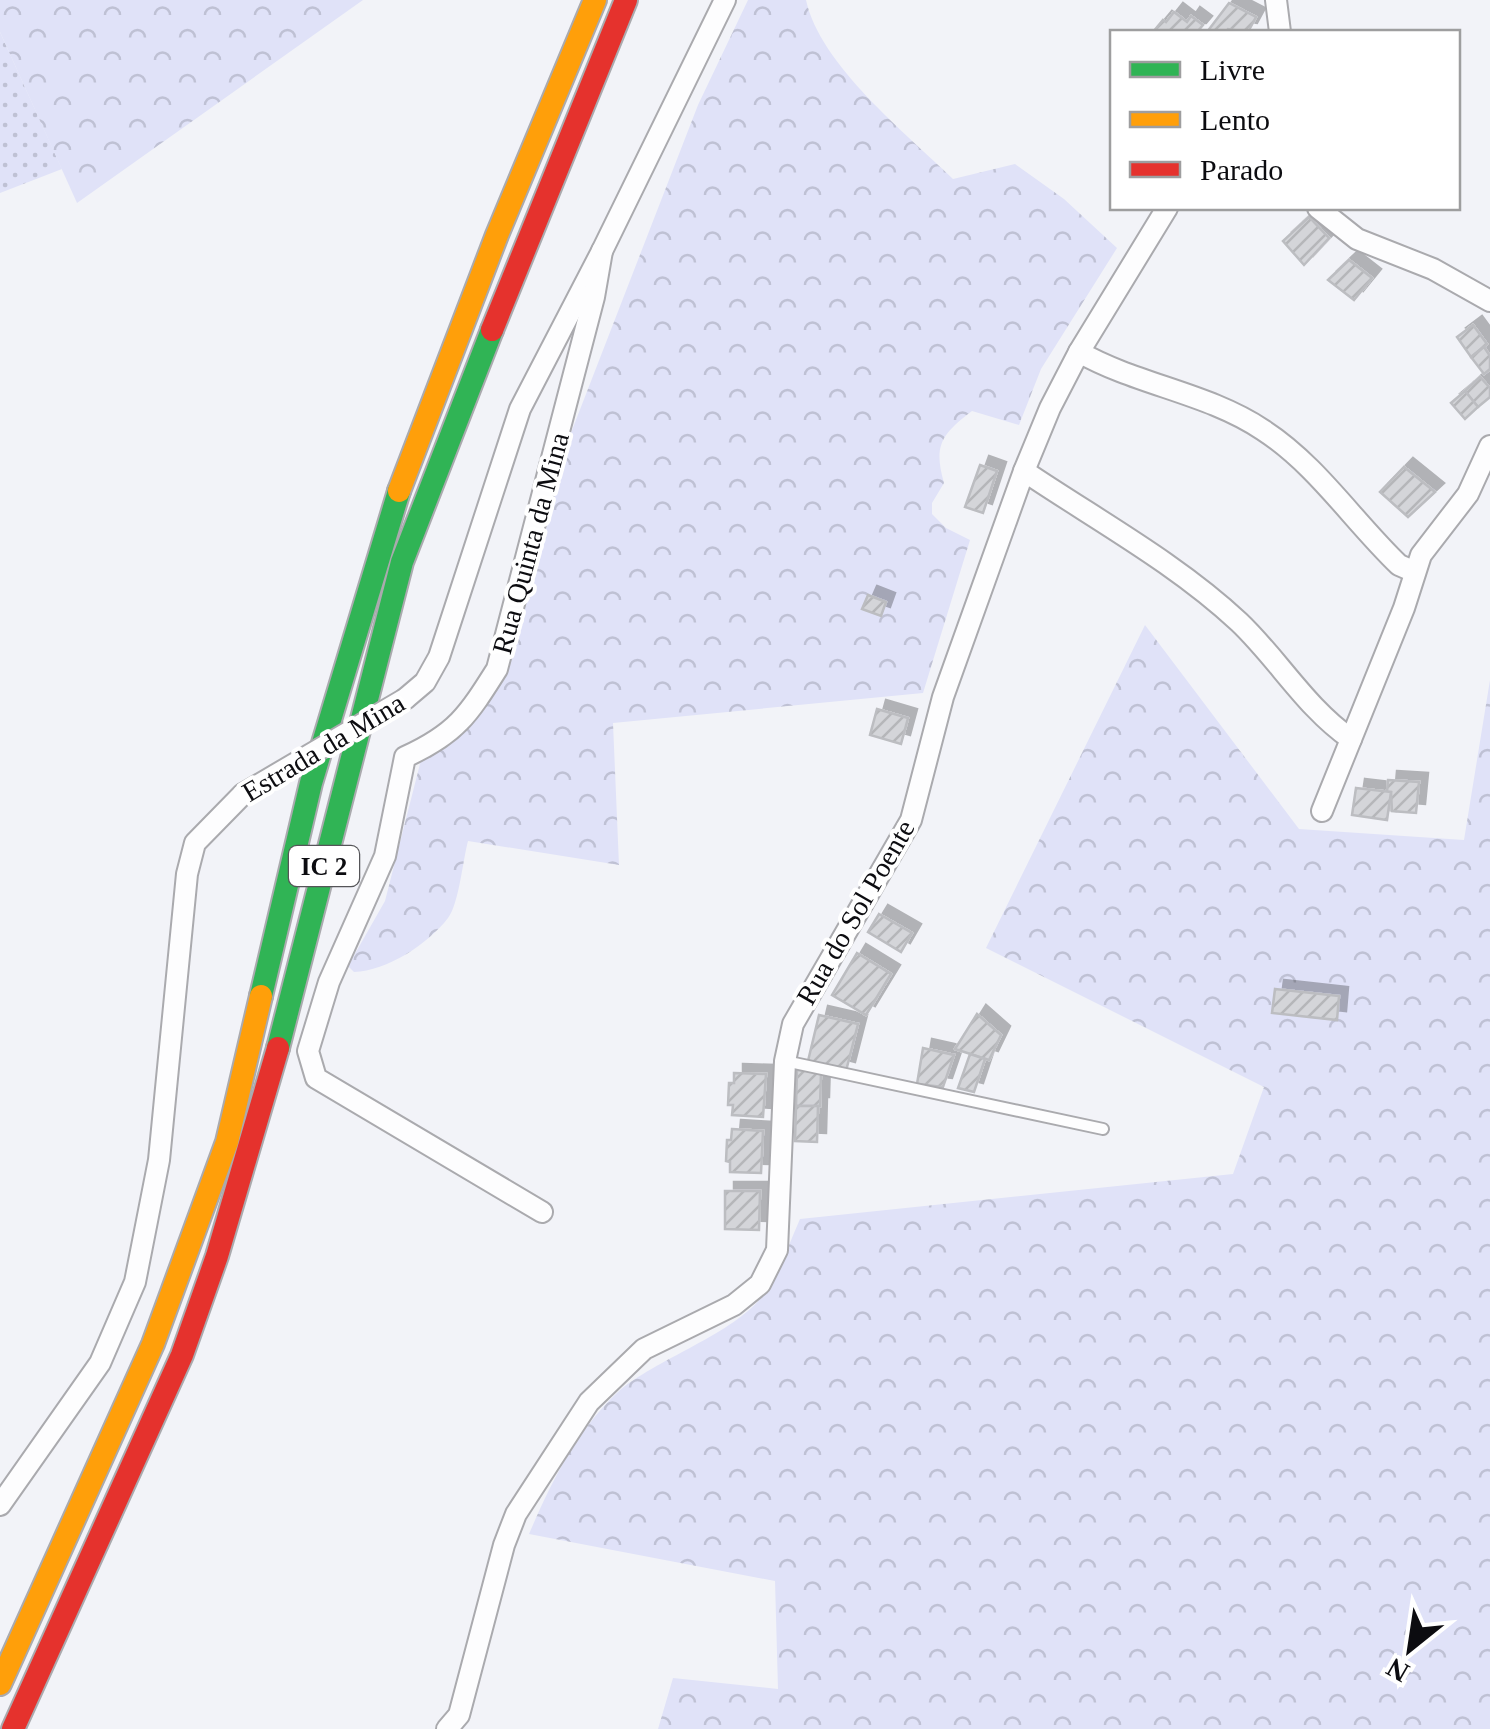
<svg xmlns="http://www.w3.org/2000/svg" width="1490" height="1729" viewBox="0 0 1490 1729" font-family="'Times New Roman',serif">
  <defs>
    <pattern id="grass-dots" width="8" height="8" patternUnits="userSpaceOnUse" patternTransform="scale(2.5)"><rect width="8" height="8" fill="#e0e2f8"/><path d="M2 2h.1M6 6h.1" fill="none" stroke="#bfc1d4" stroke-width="1.8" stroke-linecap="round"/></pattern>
    <pattern id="forest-crowns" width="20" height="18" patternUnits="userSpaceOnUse" patternTransform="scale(2.5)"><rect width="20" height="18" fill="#e0e2f8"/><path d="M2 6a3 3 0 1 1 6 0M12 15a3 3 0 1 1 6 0" fill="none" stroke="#bfc1d4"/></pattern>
    <pattern id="building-hatch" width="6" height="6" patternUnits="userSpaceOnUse" patternTransform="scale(2.5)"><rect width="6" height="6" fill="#d4d5d9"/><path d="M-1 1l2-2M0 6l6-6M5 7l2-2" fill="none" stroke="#b5b6b9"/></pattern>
    <filter id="shadow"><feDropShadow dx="9" dy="-9" stdDeviation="0" flood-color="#0004"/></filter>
  </defs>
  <rect width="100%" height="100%" fill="#f2f3f8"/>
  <path fill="url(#grass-dots)" d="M 0,32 L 62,169 L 0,193 Z"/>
  <g fill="url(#forest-crowns)">
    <path d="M 0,0 L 363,0 L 77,203 L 0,32 Z"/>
    <path d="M 748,0 L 806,0 C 820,65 906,133 953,179 L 1015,164 L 1064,199 L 1117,248 L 1041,369 L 1019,425 L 972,411 C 942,434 933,445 944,483 L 932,503 L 932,514 L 946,528 L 970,540 L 923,693 L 613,723 L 619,865 L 468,841 C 463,859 459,904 448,918 C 428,944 387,971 354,972 L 348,966 L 385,901 L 421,760 L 443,749 L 476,719 L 495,690 L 550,487 L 698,105 Z"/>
    <path d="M 1145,625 L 1299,829 L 1464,840 L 1490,680 L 1490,1729 L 658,1729 L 673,1678 L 778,1689 L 775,1581 L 529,1534 C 551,1483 576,1431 618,1392 C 654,1360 736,1333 763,1295 C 779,1273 789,1244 800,1219 L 1233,1174 L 1264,1087 L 986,948 Z"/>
  </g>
  <g fill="url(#building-hatch)" stroke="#bcbdc1" stroke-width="2.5" filter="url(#shadow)">
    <path d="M 1229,3 L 1256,17 L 1248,32 L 1228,29 L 1226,32 L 1207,32 Z"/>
    <path d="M 1174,12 L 1187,22 L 1191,16 L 1203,25 L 1197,32 L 1153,32 L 1163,20 L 1166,22 Z"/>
    <path d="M 1309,217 L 1329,238 L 1304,265 L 1283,241 Z"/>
    <path d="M 1349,260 L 1372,278 L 1354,300 L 1328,280 Z"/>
    <path d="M 1473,325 L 1487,344 L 1471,357 L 1457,337 Z"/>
    <path d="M 1484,347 L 1490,356 L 1490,369 L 1484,374 L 1471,357 Z"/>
    <path d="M 1480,377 L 1490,388 L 1490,397 L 1478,407 L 1465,391 Z"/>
    <path d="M 1465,391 L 1478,407 L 1465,419 L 1451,403 Z"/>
    <path d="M 980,465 L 997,471 L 983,513 L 965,507 Z"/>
    <path d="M 1404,467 L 1435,492 L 1408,517 L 1380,492 Z"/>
    <path d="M 868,595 L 886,602 L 881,616 L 862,609 Z"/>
    <path d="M 877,709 L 908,718 L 901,744 L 870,735 Z"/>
    <path d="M 1388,780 L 1419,782 L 1416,813 L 1392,811 L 1391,792 L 1387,792 Z"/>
    <path d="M 1356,788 L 1391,792 L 1387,820 L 1352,815 Z"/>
    <path d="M 879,914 L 912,933 L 901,952 L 868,932 Z"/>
    <path d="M 857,953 L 891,974 L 866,1015 L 832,995 Z"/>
    <path d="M 1275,989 L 1339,996 L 1337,1020 L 1272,1013 Z"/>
    <path d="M 977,1014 L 1001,1035 L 989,1060 L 955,1049 Z"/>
    <path d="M 819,1015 L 858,1024 L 846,1071 L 808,1061 Z"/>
    <path d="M 923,1048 L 954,1055 L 943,1087 L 917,1084 Z"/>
    <path d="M 970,1054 L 985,1059 L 974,1092 L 958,1088 Z"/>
    <path d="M 797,1070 L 821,1072 L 820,1106 L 796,1106 Z"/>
    <path d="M 734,1073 L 766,1074 L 763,1117 L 732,1115 L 733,1105 L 728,1105 L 729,1083 L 734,1083 Z"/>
    <path d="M 796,1106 L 818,1106 L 817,1142 L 795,1141 Z"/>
    <path d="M 732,1129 L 763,1131 L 761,1173 L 730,1172 L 730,1162 L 726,1161 L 727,1140 L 731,1140 Z"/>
    <path d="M 725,1191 L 760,1191 L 759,1230 L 725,1229 Z"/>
  </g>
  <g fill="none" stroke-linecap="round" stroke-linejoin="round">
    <g stroke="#aaaaae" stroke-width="14">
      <path id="lane" d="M 785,1061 L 1103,1129"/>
    </g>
    <g stroke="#aaaaae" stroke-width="24">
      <g id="street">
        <path d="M 1276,0 L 1280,32"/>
        <path d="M 1318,208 L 1357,239 L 1433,269 L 1490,301"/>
        <path d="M 1079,352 C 1137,385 1208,393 1263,430 C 1317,465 1353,521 1399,565 L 1415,572"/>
        <path d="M 1024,471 C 1095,519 1176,563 1239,622 C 1278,659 1306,708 1351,739"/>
        <path d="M 405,699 L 425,682 L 439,657 L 520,409 L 602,251 L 725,0"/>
        <path d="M 1322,811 L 1404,608 L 1421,555 L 1468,494 L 1490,446"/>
        <path d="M 542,1212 L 316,1078 L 308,1051 L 329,982 L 385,856 L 405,757 C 456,734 468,715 497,669 L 594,297 L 602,251"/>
        <path d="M 0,1505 L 100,1363 L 135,1282 L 159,1160 L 187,874 L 195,843 L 243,794"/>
        <path d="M 447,1729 L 459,1715 L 504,1545 L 516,1514 L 589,1402 L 644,1349 L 734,1305 L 760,1284 L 777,1250 L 785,1061 L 793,1024 L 911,820 L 943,697 L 1024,471 L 1050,408 L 1079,352 L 1167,208"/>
      </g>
    </g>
    <g stroke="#aaaaae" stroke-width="26">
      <g id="fast">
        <path d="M 261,996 L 311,783 L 399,491"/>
        <path d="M 278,1048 L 402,562 L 492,330"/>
      </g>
    </g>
    <g stroke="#aaaaae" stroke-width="26">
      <g id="slow">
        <path d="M 399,491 L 497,235 L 595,0"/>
        <path d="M 0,1684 L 153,1344 L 227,1142 L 261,996"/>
      </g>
    </g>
    <g stroke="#aaaaae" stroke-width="26">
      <g id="jam">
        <path d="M 492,330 L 626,0"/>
        <path d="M 13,1729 L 182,1355 L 217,1256 L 278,1048"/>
      </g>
    </g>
    <use href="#lane" stroke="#fdfdfe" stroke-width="10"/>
    <use href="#street" stroke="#fdfdfe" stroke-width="20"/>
    <use href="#fast" stroke="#30b455" stroke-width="22"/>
    <use href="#slow" stroke="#ff9f0a" stroke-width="22"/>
    <use href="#jam" stroke="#e5322d" stroke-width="22"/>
    <g stroke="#aaaaae" stroke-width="24" stroke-linecap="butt">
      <path id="street-bridge" d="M 243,794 L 405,699"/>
    </g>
    <use href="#street-bridge" stroke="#fdfdfe" stroke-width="20"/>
  </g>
  <g text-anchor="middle" stroke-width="8" stroke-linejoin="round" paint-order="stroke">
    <rect fill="#fff" stroke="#555558" stroke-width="2.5" x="289" y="846" width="70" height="40" rx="8"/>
    <g font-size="25" font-weight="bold" fill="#0c0c10">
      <text x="324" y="875">IC 2</text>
    </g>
    <g font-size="28" fill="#0c0c10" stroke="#fff">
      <text transform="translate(530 543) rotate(-75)" y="10">Rua Quinta da Mina</text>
      <text transform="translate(323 747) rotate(-31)" y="10">Estrada da Mina</text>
      <text transform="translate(855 912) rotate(-60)" y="10">Rua do Sol Poente</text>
    </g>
  </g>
  <rect x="1110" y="30" width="350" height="180" fill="#ffffff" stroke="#9e9e9f" stroke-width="2.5"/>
  <rect x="1130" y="62" width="50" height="15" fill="#30b455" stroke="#9e9e9f" stroke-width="2.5"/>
  <text x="1200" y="80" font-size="30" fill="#0c0c10">Livre</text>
  <rect x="1130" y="112" width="50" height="15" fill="#ff9f0a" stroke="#9e9e9f" stroke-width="2.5"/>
  <text x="1200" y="130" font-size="30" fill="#0c0c10">Lento</text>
  <rect x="1130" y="162" width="50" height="15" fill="#e5322d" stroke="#9e9e9f" stroke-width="2.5"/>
  <text x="1200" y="180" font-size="30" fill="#0c0c10">Parado</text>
  <g transform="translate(1410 1649) rotate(210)" stroke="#ffffff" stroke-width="8" paint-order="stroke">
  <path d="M0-8L18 38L0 25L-18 38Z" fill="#0c0c10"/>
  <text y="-15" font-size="28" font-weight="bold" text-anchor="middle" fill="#0c0c10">N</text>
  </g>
</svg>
